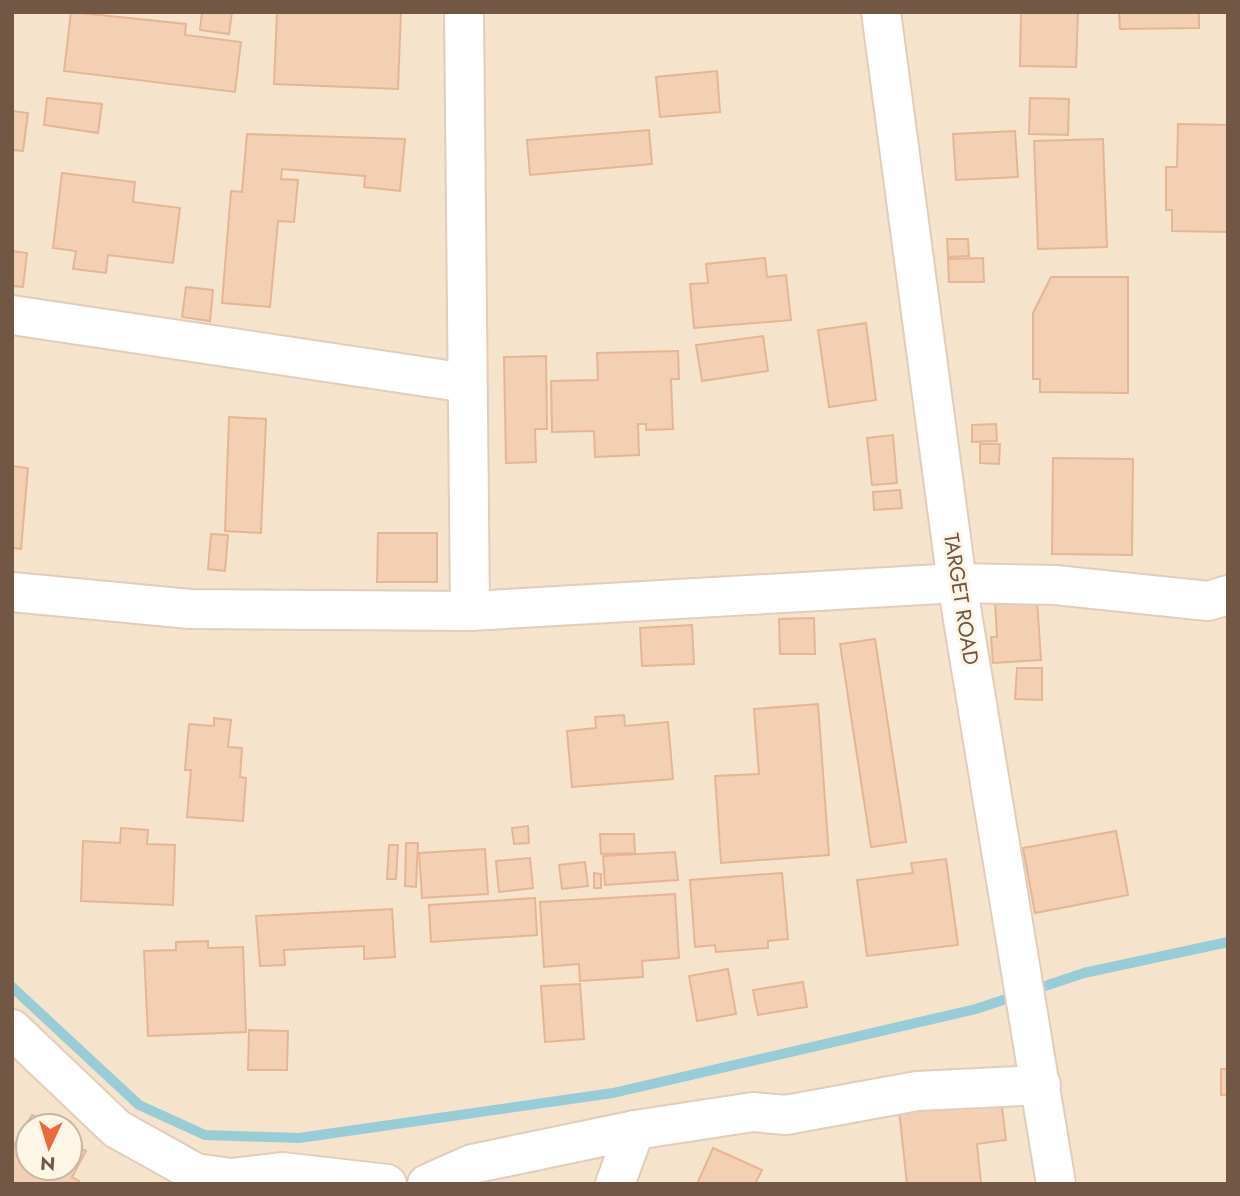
<svg xmlns="http://www.w3.org/2000/svg" width="1240" height="1196" viewBox="0 0 1240 1196" font-family="Jost,sans-serif">
  <rect width="100%" height="100%" fill="#fdf1dd"/>
  <path fill="#f5e3cc" fill-rule="evenodd" d="M 12,12 L 1228,12 L 1228,1184 L 12,1184 ZM 28,1126 L 70,1126 L 70,1168 L 28,1168 Z"/>
  <g fill="none" stroke-linecap="round" stroke-linejoin="round">
    <path stroke="#98cdd8" stroke-width="10" d="M 12,987 L 139,1105 L 205,1135 L 299,1138 L 613,1093 L 976,1009 L 1084,973 L 1228,942"/>
  </g>
  <g fill="#f3cfb4" stroke="#e6b594" stroke-width="2">
    <path d="M 71,12 L 186,24 L 185,35 L 241,42 L 235,92 L 64,71 Z"/>
    <path d="M 202,12 L 232,12 L 229,34 L 200,30 Z"/>
    <path d="M 277,12 L 401,12 L 398,89 L 274,84 Z"/>
    <path d="M 1021,12 L 1078,12 L 1076,67 L 1020,66 Z"/>
    <path d="M 1119,12 L 1199,12 L 1199,28 L 1120,29 Z"/>
    <path d="M 717,71 L 720,112 L 660,117 L 656,77 Z"/>
    <path d="M 47,98 L 102,104 L 98,133 L 44,125 Z"/>
    <path d="M 1030,98 L 1069,99 L 1068,135 L 1029,134 Z"/>
    <path d="M 12,111 L 28,113 L 23,151 L 12,150 Z"/>
    <path d="M 1178,124 L 1228,125 L 1228,232 L 1172,231 L 1172,210 L 1166,210 L 1166,167 L 1177,167 Z"/>
    <path d="M 649,130 L 652,164 L 530,175 L 527,140 Z"/>
    <path d="M 1015,131 L 1018,177 L 956,180 L 953,134 Z"/>
    <path d="M 247,134 L 405,139 L 400,191 L 364,187 L 365,176 L 282,169 L 281,179 L 298,180 L 294,222 L 278,221 L 270,307 L 222,303 L 231,191 L 242,192 Z"/>
    <path d="M 1103,139 L 1107,247 L 1038,249 L 1034,141 Z"/>
    <path d="M 62,173 L 135,182 L 133,202 L 180,208 L 173,263 L 108,255 L 106,273 L 73,269 L 76,251 L 53,248 Z"/>
    <path d="M 947,239 L 968,239 L 969,256 L 948,257 Z"/>
    <path d="M 12,251 L 27,253 L 23,287 L 12,286 Z"/>
    <path d="M 765,258 L 767,277 L 786,275 L 791,320 L 694,328 L 690,284 L 708,283 L 706,264 Z"/>
    <path d="M 983,258 L 984,282 L 949,282 L 948,259 Z"/>
    <path d="M 1051,277 L 1128,277 L 1128,393 L 1040,392 L 1040,379 L 1033,379 L 1033,313 Z"/>
    <path d="M 186,287 L 213,290 L 210,321 L 182,317 Z"/>
    <path d="M 866,323 L 876,400 L 829,407 L 818,330 Z"/>
    <path d="M 763,336 L 768,371 L 702,381 L 696,345 Z"/>
    <path d="M 678,351 L 679,379 L 671,379 L 673,429 L 646,430 L 646,424 L 638,424 L 639,455 L 595,457 L 594,431 L 552,432 L 551,381 L 598,380 L 597,353 Z"/>
    <path d="M 546,356 L 547,429 L 535,429 L 536,462 L 506,463 L 504,357 Z"/>
    <path d="M 229,417 L 266,419 L 261,533 L 225,531 Z"/>
    <path d="M 996,424 L 997,441 L 972,442 L 972,425 Z"/>
    <path d="M 893,435 L 897,483 L 872,485 L 867,438 Z"/>
    <path d="M 980,444 L 1000,444 L 999,464 L 980,463 Z"/>
    <path d="M 1053,458 L 1133,459 L 1132,555 L 1052,554 Z"/>
    <path d="M 12,466 L 28,468 L 21,549 L 12,548 Z"/>
    <path d="M 900,490 L 902,508 L 874,510 L 873,492 Z"/>
    <path d="M 378,533 L 437,533 L 437,582 L 377,582 Z"/>
    <path d="M 211,534 L 228,535 L 225,571 L 208,569 Z"/>
    <path d="M 1037,600 L 1041,660 L 993,663 L 991,637 L 997,637 L 995,602 Z"/>
    <path d="M 814,618 L 815,654 L 780,654 L 779,619 Z"/>
    <path d="M 692,625 L 694,664 L 642,666 L 640,628 Z"/>
    <path d="M 875,639 L 906,842 L 871,847 L 840,644 Z"/>
    <path d="M 1017,668 L 1042,668 L 1042,700 L 1015,699 Z"/>
    <path d="M 818,704 L 829,855 L 721,863 L 715,776 L 759,774 L 754,709 Z"/>
    <path d="M 624,715 L 625,726 L 668,722 L 673,779 L 572,787 L 567,731 L 596,728 L 595,717 Z"/>
    <path d="M 214,718 L 231,720 L 228,747 L 242,748 L 240,777 L 246,778 L 243,821 L 187,817 L 191,770 L 185,770 L 189,724 L 214,726 Z"/>
    <path d="M 528,826 L 529,843 L 514,844 L 512,828 Z"/>
    <path d="M 121,828 L 148,830 L 147,844 L 175,845 L 173,905 L 81,901 L 83,841 L 120,843 Z"/>
    <path d="M 1116,831 L 1128,895 L 1035,913 L 1023,848 Z"/>
    <path d="M 600,834 L 634,834 L 635,853 L 601,854 Z"/>
    <path d="M 406,843 L 418,843 L 416,887 L 405,886 Z"/>
    <path d="M 389,845 L 398,845 L 396,879 L 387,879 Z"/>
    <path d="M 485,849 L 488,894 L 422,898 L 419,853 Z"/>
    <path d="M 675,852 L 678,880 L 605,885 L 603,856 Z"/>
    <path d="M 530,858 L 533,888 L 499,892 L 496,861 Z"/>
    <path d="M 946,859 L 958,945 L 867,956 L 857,880 L 913,873 L 911,863 Z"/>
    <path d="M 585,862 L 588,886 L 562,889 L 559,865 Z"/>
    <path d="M 594,873 L 601,874 L 601,888 L 594,888 Z"/>
    <path d="M 782,873 L 788,939 L 768,941 L 768,948 L 716,952 L 715,945 L 695,947 L 690,880 Z"/>
    <path d="M 675,894 L 679,958 L 642,961 L 643,977 L 580,981 L 579,964 L 544,967 L 540,902 Z"/>
    <path d="M 535,898 L 537,935 L 431,942 L 429,905 Z"/>
    <path d="M 392,909 L 395,957 L 364,959 L 364,946 L 284,950 L 285,965 L 260,966 L 256,916 Z"/>
    <path d="M 208,941 L 208,948 L 243,947 L 246,1032 L 148,1036 L 144,951 L 176,950 L 176,942 Z"/>
    <path d="M 728,969 L 736,1014 L 697,1021 L 689,976 Z"/>
    <path d="M 803,982 L 807,1007 L 758,1015 L 753,990 Z"/>
    <path d="M 580,984 L 584,1039 L 545,1042 L 541,986 Z"/>
    <path d="M 249,1030 L 288,1031 L 287,1070 L 248,1070 Z"/>
    <rect x="1221" y="1069" width="7" height="26"/>
    <path d="M 1001,1099 L 1006,1140 L 977,1144 L 981,1184 L 907,1184 L 899,1110 Z"/>
    <path d="M 32,1115 L 54,1126 L 28,1126 L 28,1168 L 70,1168 L 70,1143 L 86,1151 L 72,1177 L 79,1181 L 78,1184 L 12,1184 L 12,1149 Z"/>
    <path d="M 713,1148 L 762,1170 L 755,1184 L 697,1184 Z"/>
  </g>
  <g fill="none" stroke-linecap="round" stroke-linejoin="round">
    <g stroke="#e1cdba" stroke-width="42">
      <g id="minor">
        <path d="M 464,12 L 470,611"/>
        <path d="M 881,12 L 957,583 L 1056,1184"/>
        <path d="M 12,315 L 467,383"/>
        <path d="M 12,592 L 190,609 L 470,611 L 957,583 L 1055,585 L 1208,601 L 1228,595"/>
        <path d="M 12,1029 L 117,1129 L 196,1173 L 231,1178 L 282,1172 L 387,1184"/>
        <path d="M 427,1184 L 472,1164 L 635,1130 L 753,1112 L 786,1115 L 917,1091 L 1041,1085"/>
        <path d="M 615,1184 L 635,1130"/>
      </g>
    </g>
    <use href="#minor" stroke="#fff" stroke-width="38"/>
  </g>
  <g text-anchor="middle" stroke-width="6" stroke-linejoin="round" paint-order="stroke">
    <g font-size="21" fill="#735745" stroke="#fff5e4">
      <text transform="translate(961 599) rotate(81)" y="7">TARGET ROAD</text>
    </g>
  </g>
  <rect width="1240" height="1196" fill="none" stroke="#735745" stroke-width="28"/>
  <g transform="translate(49 1147) rotate(184)"><circle r="33" fill="#fff5e4" stroke="#c7b6a4" stroke-width="2"/>
  <path d="M0-5L12 26L0 18L-12 26Z" fill="#ec683d"/>
  <text y="-10" font-size="19" font-weight="bold" text-anchor="middle" fill="#735745">N</text>
  </g>
</svg>
